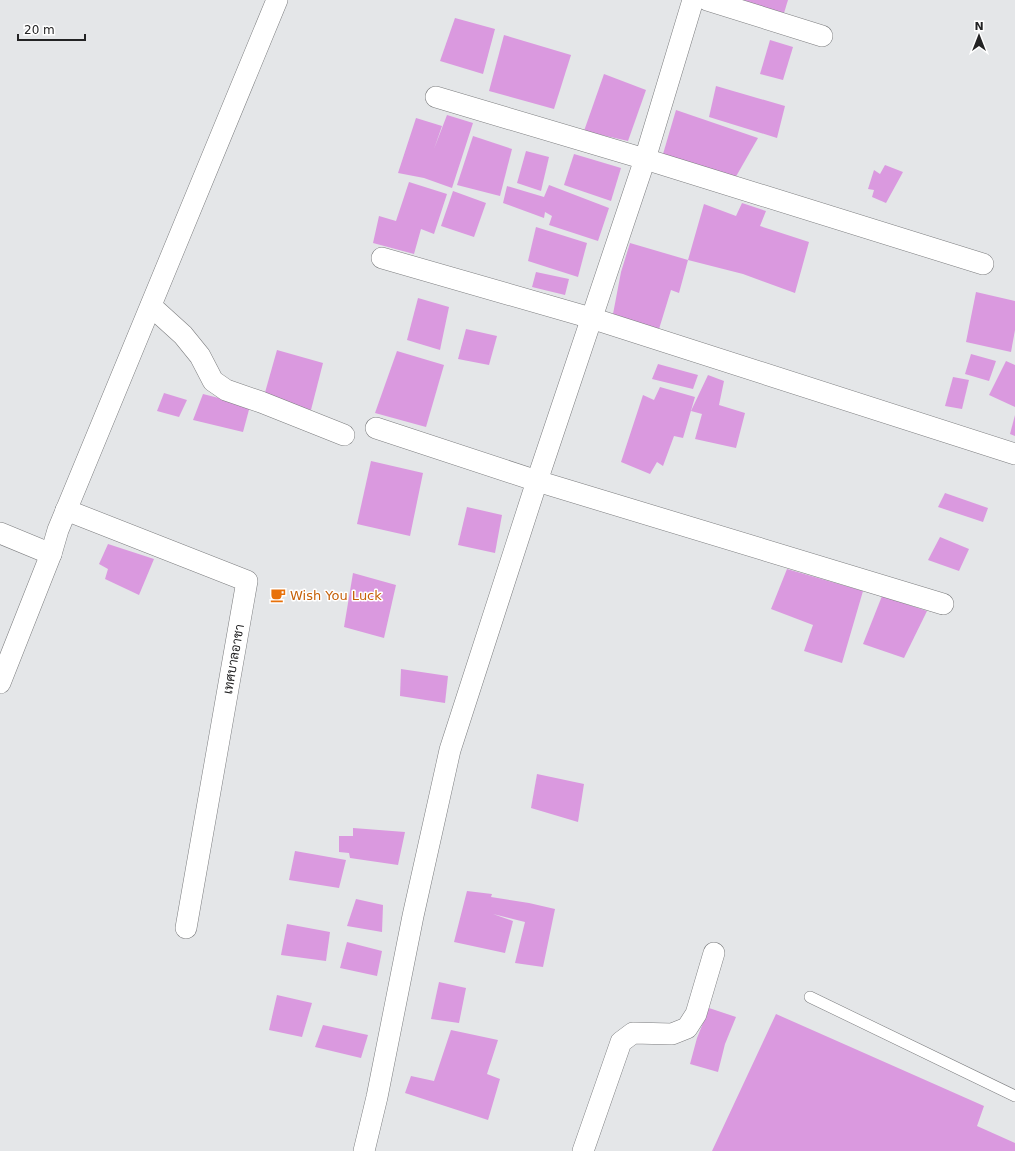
<svg xmlns="http://www.w3.org/2000/svg" width="1015" height="1151" viewBox="0 0 1015 1151" font-family="'DejaVu Sans',Sarabun,sans-serif">
  <rect width="100%" height="100%" fill="#e4e6e8"/>
  <g fill="#da99df">
    <path d="M 738,0 L 788,0 L 784,13 Z"/>
    <path d="M 455,18 L 495,29 L 483,74 L 440,61 Z"/>
    <path d="M 504,35 L 571,55 L 554,109 L 489,91 Z"/>
    <path d="M 770,40 L 793,47 L 783,80 L 760,74 Z"/>
    <path d="M 604,74 L 646,90 L 628,141 L 584,131 Z"/>
    <path d="M 716,86 L 785,106 L 777,138 L 709,117 Z"/>
    <path d="M 676,110 L 758,138 L 734,180 L 663,154 Z"/>
    <path d="M 447,115 L 473,123 L 452,188 L 424,178 L 398,173 L 416,118 L 442,126 L 434,149 Z"/>
    <path d="M 473,136 L 512,149 L 500,196 L 457,185 Z"/>
    <path d="M 526,151 L 549,157 L 541,191 L 517,183 Z"/>
    <path d="M 574,154 L 621,168 L 611,201 L 564,185 Z"/>
    <path d="M 885,165 L 903,172 L 886,203 L 872,197 L 874,190 L 868,189 L 874,170 L 880,174 Z"/>
    <path d="M 409,182 L 447,194 L 434,234 L 421,229 L 414,254 L 373,243 L 379,216 L 396,221 Z"/>
    <path d="M 549,185 L 609,208 L 598,241 L 549,225 L 552,216 L 545,212 L 544,218 L 503,203 L 507,186 L 544,197 Z"/>
    <path d="M 453,191 L 486,203 L 474,237 L 441,226 Z"/>
    <path d="M 742,203 L 766,211 L 760,226 L 809,242 L 795,293 L 743,274 L 688,260 L 704,204 L 736,216 Z"/>
    <path d="M 536,227 L 587,243 L 578,277 L 528,261 Z"/>
    <path d="M 630,243 L 688,260 L 679,293 L 671,290 L 659,329 L 613,314 L 621,272 Z"/>
    <path d="M 536,272 L 569,279 L 565,295 L 532,287 Z"/>
    <path d="M 976,292 L 1015,301 L 1015,330 L 1011,352 L 966,342 Z"/>
    <path d="M 418,298 L 449,307 L 440,350 L 407,340 Z"/>
    <path d="M 466,329 L 497,336 L 489,365 L 458,359 Z"/>
    <path d="M 277,350 L 323,363 L 311,410 L 264,396 Z"/>
    <path d="M 397,351 L 444,365 L 426,427 L 375,413 Z"/>
    <path d="M 971,354 L 996,361 L 989,381 L 965,374 Z"/>
    <path d="M 1006,361 L 1015,365 L 1015,407 L 989,395 Z"/>
    <path d="M 658,364 L 698,375 L 693,389 L 652,379 Z"/>
    <path d="M 708,375 L 724,381 L 719,405 L 745,413 L 736,448 L 695,439 L 702,414 L 691,411 Z"/>
    <path d="M 953,377 L 969,380 L 962,409 L 945,406 Z"/>
    <path d="M 660,387 L 695,397 L 683,438 L 674,436 L 663,466 L 657,462 L 650,474 L 621,462 L 643,395 L 654,400 Z"/>
    <path d="M 164,393 L 187,400 L 179,417 L 157,411 Z"/>
    <path d="M 203,394 L 250,406 L 243,432 L 193,420 Z"/>
    <path d="M 1015,415 L 1015,436 L 1010,434 Z"/>
    <path d="M 371,461 L 423,473 L 410,536 L 357,524 Z"/>
    <path d="M 945,493 L 988,508 L 983,522 L 938,507 Z"/>
    <path d="M 467,507 L 502,515 L 495,553 L 458,545 Z"/>
    <path d="M 940,537 L 969,549 L 959,571 L 928,560 Z"/>
    <path d="M 108,544 L 154,559 L 139,595 L 105,579 L 108,569 L 99,564 Z"/>
    <path d="M 787,569 L 863,591 L 842,663 L 804,651 L 813,625 L 771,609 Z"/>
    <path d="M 353,573 L 396,585 L 384,638 L 344,627 Z"/>
    <path d="M 882,596 L 927,611 L 904,658 L 863,644 Z"/>
    <path d="M 401,669 L 448,676 L 445,703 L 400,696 Z"/>
    <path d="M 537,774 L 584,784 L 578,822 L 531,808 Z"/>
    <path d="M 353,828 L 405,832 L 398,865 L 350,858 L 349,853 L 339,852 L 339,836 L 353,836 Z"/>
    <path d="M 295,851 L 346,860 L 339,888 L 289,880 Z"/>
    <path d="M 467,891 L 492,894 L 491,897 L 529,903 L 555,909 L 543,967 L 515,963 L 525,922 L 493,914 L 513,921 L 505,953 L 454,942 Z"/>
    <path d="M 356,899 L 383,905 L 382,932 L 347,926 Z"/>
    <path d="M 287,924 L 330,932 L 326,961 L 281,955 Z"/>
    <path d="M 347,942 L 382,951 L 377,976 L 340,968 Z"/>
    <path d="M 439,982 L 466,988 L 459,1023 L 431,1019 Z"/>
    <path d="M 277,995 L 312,1003 L 302,1037 L 269,1030 Z"/>
    <path d="M 709,1008 L 736,1017 L 725,1044 L 718,1072 L 690,1064 L 697,1038 Z"/>
    <path d="M 776,1014 L 984,1106 L 977,1126 L 1015,1143 L 1015,1151 L 712,1151 Z"/>
    <path d="M 323,1025 L 368,1035 L 361,1058 L 315,1047 Z"/>
    <path d="M 451,1030 L 498,1040 L 487,1074 L 500,1079 L 488,1120 L 405,1093 L 411,1076 L 434,1081 Z"/>
  </g>
  <g fill="none" stroke-linecap="round" stroke-linejoin="round">
    <g stroke="#7c7d7f" stroke-width="12">
      <path id="lane" d="M 810,997 L 1015,1096"/>
    </g>
    <g stroke="#7c7d7f" stroke-width="22">
      <g id="street">
        <path d="M 707,0 L 822,36"/>
        <path d="M 436,97 L 645,159 L 983,264"/>
        <path d="M 382,258 L 591,318 L 1015,454"/>
        <path d="M 151,306 L 183,335 L 200,356 L 213,381 L 226,390 L 261,402 L 344,435"/>
        <path d="M 376,428 L 537,481 L 943,604"/>
        <path d="M 66,510 L 247,581 L 186,928"/>
        <path d="M 0,533 L 51,554"/>
        <path d="M 0,683 L 51,554 L 58,530 L 277,0"/>
        <path d="M 364,1151 L 377,1097 L 413,916 L 450,750 L 537,481 L 645,159 L 693,0"/>
        <path d="M 583,1151 L 621,1042 L 633,1033 L 672,1034 L 687,1028 L 696,1014 L 714,953"/>
      </g>
    </g>
    <use href="#lane" stroke="#fff" stroke-width="11"/>
    <use href="#street" stroke="#fff" stroke-width="21"/>
  </g>
  <defs>
    <g id="cafe-bare" transform="scale(1.2)"><path d="M-5.5-4.5H6V0H3Q3 3.5 0 3.5H-2.5Q-5.5 3.5-5.5 0ZM3-3.2v2h1.7v-2ZM-6 4.5H4V6H-6Z" fill="#e8710a" stroke="#fff" stroke-width="2.5" paint-order="stroke"/></g>
  </defs>
  <g fill-rule="evenodd">
    <use href="#cafe-bare" x="278" y="595"/>
  </g>
  <g text-anchor="middle" stroke-width="3" stroke-linejoin="round" paint-order="stroke">
    <g font-size="13" fill="#c56008" stroke="#fff" text-anchor="start">
      <text x="290" y="600">Wish You Luck</text>
    </g>
    <g font-size="13" fill="#232324" stroke="#fff">
      <text transform="translate(233 659) rotate(-80)" y="5">เทศบาลอาชา</text>
    </g>
  </g>
  <g transform="translate(979 36)" stroke="#ffffff" stroke-width="3" paint-order="stroke">
  <path d="M0-3L7 15L0 10L-7 15Z" fill="#232324"/>
  <text y="-6" font-size="11" font-weight="bold" text-anchor="middle" fill="#232324">N</text>
  </g>
  <path d="M18 34v6h67v-6" fill="none" stroke="#232324" stroke-width="2"/>
  <text x="24" y="34" font-size="12" fill="#232324" stroke="#ffffff" stroke-width="3" paint-order="stroke">20 m</text>
</svg>
